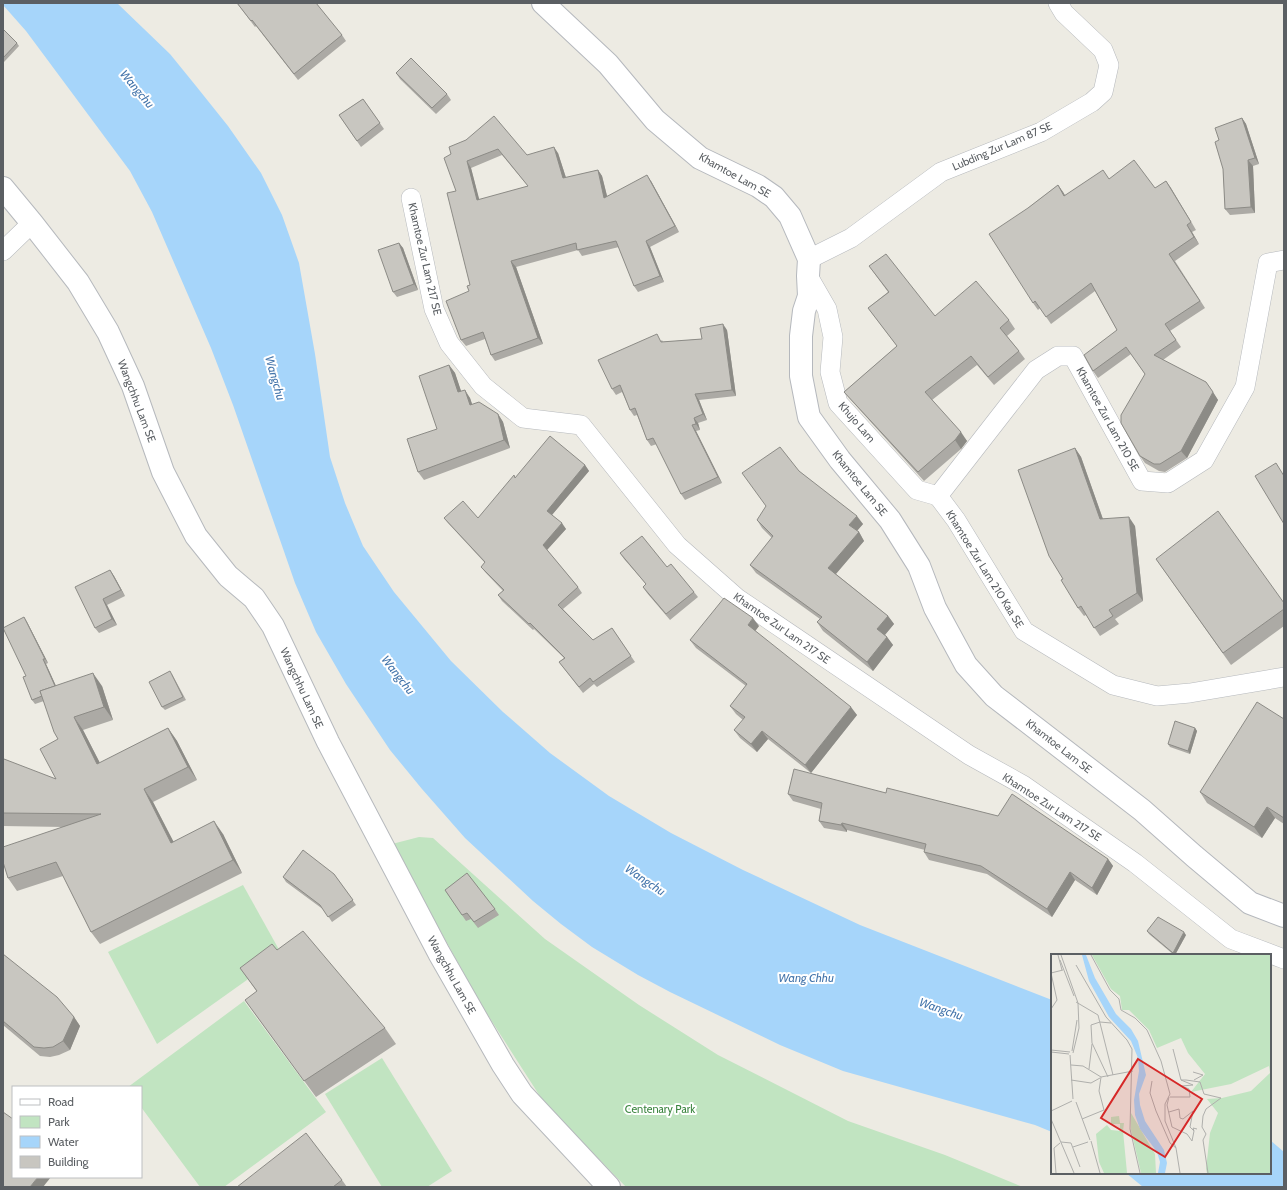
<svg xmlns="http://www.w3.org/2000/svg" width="1287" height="1190" viewBox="0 0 1287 1190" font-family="Cabin,sans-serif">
  <rect width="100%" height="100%" fill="#edebe3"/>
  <g fill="#c1e4c1">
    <path d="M 419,837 L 433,838 L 545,939 L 639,1005 L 718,1055 L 848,1121 L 945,1155 L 1023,1187 L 626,1187 L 543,1101 L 482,1006 L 392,844 Z"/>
    <path d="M 243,885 L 282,955 L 157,1044 L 108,952 Z"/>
    <path d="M 244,1001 L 326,1112 L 224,1187 L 200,1187 L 141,1107 L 141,1087 L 128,1087 Z"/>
    <path d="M 382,1058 L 452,1171 L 427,1187 L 382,1187 L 325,1094 Z"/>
  </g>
  <g fill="#a6d5fa">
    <path d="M 3,3 L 117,3 L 170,54 L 196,86 L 228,126 L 261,173 L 282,215 L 299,263 L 315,354 L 330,457 L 345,503 L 363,546 L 394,592 L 451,661 L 503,712 L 550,753 L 609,796 L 671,833 L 743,870 L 860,925 L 1052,1000 L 1052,1132 L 1035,1125 L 843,1071 L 780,1045 L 670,992 L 638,975 L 592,947 L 561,924 L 533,901 L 465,838 L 422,789 L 390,750 L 346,684 L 316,632 L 295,583 L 233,405 L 211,348 L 152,212 L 130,171 L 26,31 L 3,5 Z"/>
    <path d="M 1270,1140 L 1284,1152 L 1284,1187 L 1143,1187 L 1126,1173 L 1270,1173 Z"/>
  </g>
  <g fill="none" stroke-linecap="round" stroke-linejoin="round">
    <g stroke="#b6b9bd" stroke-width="20">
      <g id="minor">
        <path d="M 411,198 L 434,309 L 449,343 L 483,386 L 523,418 L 581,425 L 677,545 L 737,598 L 969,755 L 1023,785 L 1135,863 L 1231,939 L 1284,959"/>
        <path d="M 3,251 L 32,223"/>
        <path d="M 809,259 L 851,238 L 941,172 L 1041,132 L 1092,102 L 1103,92 L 1109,65 L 1103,50 L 1064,13 L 1058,3"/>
        <path d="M 808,276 L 827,309 L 833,337 L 830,372 L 838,403 L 917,490 L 938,496"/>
        <path d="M 938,496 L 1036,370 L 1058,356 L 1073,356 L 1142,481 L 1168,483 L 1204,460 L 1245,387 L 1268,263 L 1284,260"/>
        <path d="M 938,496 L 956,520 L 1024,631 L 1113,685 L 1157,696 L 1190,693 L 1284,677"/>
      </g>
    </g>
    <g stroke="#b6b9bd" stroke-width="24">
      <path id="tertiary" d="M 3,188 L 32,223 L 78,282 L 108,332 L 133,386 L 163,472 L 196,536 L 228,576 L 254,598 L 273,626 L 328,742 L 439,953 L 503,1065 L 522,1094 L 609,1187"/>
    </g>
    <g stroke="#b5b8bd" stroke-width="24">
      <path id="secondary" d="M 543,3 L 608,64 L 655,120 L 700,158 L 758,186 L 774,197 L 790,216 L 809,259 L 808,276 L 809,296 L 804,311 L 801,336 L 801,376 L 809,417 L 840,460 L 890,520 L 919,566 L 935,608 L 966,665 L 994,696 L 1142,810 L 1194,856 L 1250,903 L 1284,916"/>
    </g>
    <use href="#minor" stroke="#fff" stroke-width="19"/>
    <use href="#tertiary" stroke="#fff" stroke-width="22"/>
    <use href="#secondary" stroke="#fff" stroke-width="22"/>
  </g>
  <g fill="#acaaa5" fill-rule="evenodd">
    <path d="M 237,3 L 342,35 L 346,41 L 298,80 L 256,26 L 255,27 Z"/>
    <path d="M 3,29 L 17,43 L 19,46 L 4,62 L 3,60 Z"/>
    <path d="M 396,73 L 447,94 L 451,100 L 436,114 L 400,79 Z"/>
    <path d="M 363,99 L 384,129 L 361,147 L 339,115 Z"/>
    <path d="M 1242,118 L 1246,124 L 1259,164 L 1253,166 L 1255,213 L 1230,215 L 1225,209 L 1223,169 L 1219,140 Z"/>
    <path d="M 466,140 L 527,155 L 558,153 L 566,178 L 598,170 L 602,176 L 607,196 L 651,181 L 679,232 L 650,247 L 664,282 L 638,292 L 634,286 L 619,247 L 582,256 L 578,250 L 516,267 L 543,344 L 495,361 L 491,355 L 485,339 L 466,346 L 461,340 L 470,285 L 451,154 ZM 502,155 L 528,186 L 479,200 L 471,168 Z"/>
    <path d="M 1109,179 L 1155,188 L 1166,181 L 1196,230 L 1192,232 L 1199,244 L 1175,261 L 1205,308 L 1170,331 L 1181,347 L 1163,360 L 1206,382 L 1218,400 L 1187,458 L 1165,472 L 1159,471 L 1145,463 L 1140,456 L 1145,374 L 1131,354 L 1098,378 L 1093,371 L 1117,330 L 1095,291 L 1051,324 L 1040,308 L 1038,310 L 1033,303 L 1028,208 L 1058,185 L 1065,195 Z"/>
    <path d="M 399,243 L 403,248 L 418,290 L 397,297 L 393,292 Z"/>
    <path d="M 869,266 L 935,316 L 1009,320 L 1015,329 L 1007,336 L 1019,351 L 1025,359 L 994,385 L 977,365 L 932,400 L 967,441 L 961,449 L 924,481 L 851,400 L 844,392 L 897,346 L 868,308 L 888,292 Z"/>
    <path d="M 727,330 L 736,396 L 699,400 L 707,420 L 698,423 L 700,430 L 696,431 L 722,483 L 685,500 L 681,494 L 657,444 L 651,446 L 647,440 L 637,415 L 634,416 L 630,410 L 622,392 L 616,395 L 612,389 L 662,340 L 663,342 L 702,339 Z"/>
    <path d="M 449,365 L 455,373 L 461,391 L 470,398 L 472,404 L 498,414 L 503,422 L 510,448 L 424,480 L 418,472 L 437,429 Z"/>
    <path d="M 1075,448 L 1081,457 L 1103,519 L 1135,526 L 1143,601 L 1115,619 L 1119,624 L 1100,636 L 1086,615 L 1084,616 L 1078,608 L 1063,579 Z"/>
    <path d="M 585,465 L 589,471 L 552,515 L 566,529 L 547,550 L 578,587 L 582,593 L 563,609 L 593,640 L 612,628 L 635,662 L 597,687 L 594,684 L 583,693 L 559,662 L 564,658 L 534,629 L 533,630 L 502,601 L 498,595 L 503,591 L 485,572 L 481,567 L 485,563 L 448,523 L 444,518 L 478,518 L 516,477 Z"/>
    <path d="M 799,471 L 863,524 L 857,531 L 859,532 L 864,541 L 836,574 L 888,616 L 894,624 L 885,635 L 887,637 L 893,645 L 873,671 L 823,631 L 817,622 L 820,619 L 756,573 L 750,565 L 772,538 L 762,528 L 757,520 Z"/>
    <path d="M 620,553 L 667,567 L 694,592 L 698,597 L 670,620 L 647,593 L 643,587 L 646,584 L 624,559 Z"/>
    <path d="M 1156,559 L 1284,603 L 1284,626 L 1231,665 Z"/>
    <path d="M 110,570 L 114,576 L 125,596 L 107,605 L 117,625 L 99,633 L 95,628 Z"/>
    <path d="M 24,617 L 27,622 L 48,663 L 46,664 L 56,686 L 102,686 L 113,720 L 83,730 L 100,763 L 168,728 L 177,741 L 197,780 L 153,802 L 173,842 L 223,834 L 242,873 L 100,944 L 91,932 L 63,876 L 17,891 L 8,878 L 64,827 L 3,826 L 3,761 L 56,779 L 58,739 L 44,701 L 35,704 L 32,700 L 26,676 Z"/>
    <path d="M 759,626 L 755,631 L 857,715 L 811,773 L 768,739 L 757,752 L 740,738 L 734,730 L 743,720 L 736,714 L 730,706 L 746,686 L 696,648 L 690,640 Z"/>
    <path d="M 172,674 L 186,700 L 165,710 L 162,707 Z"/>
    <path d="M 1284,719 L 1284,824 L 1275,818 L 1262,838 L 1207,803 L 1200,792 Z"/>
    <path d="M 1195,728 L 1197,731 L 1190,754 L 1170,747 L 1168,744 Z"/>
    <path d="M 788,794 L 1108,859 L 1113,866 L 1097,895 L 1075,880 L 1052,917 L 987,874 L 929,860 L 924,852 L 925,850 L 847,830 L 847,832 L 824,828 L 819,821 L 821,809 L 793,801 Z"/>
    <path d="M 334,874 L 356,905 L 332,922 L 324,910 L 286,882 L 283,877 Z"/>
    <path d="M 445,890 L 495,909 L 499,915 L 478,928 L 471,919 L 466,921 Z"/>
    <path d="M 1147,931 L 1186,935 L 1175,955 L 1174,955 L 1149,934 Z"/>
    <path d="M 277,950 L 385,1028 L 396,1044 L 316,1097 L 245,1000 L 257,992 L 240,968 Z"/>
    <path d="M 3,954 L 74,1017 L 80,1026 L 70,1050 L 59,1055 L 50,1057 L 40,1056 L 3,1025 Z"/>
    <path d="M 342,1180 L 347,1187 L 237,1187 Z"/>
  </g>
  <g fill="#8c8b86">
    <path d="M 1242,118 L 1246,124 L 1259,164 L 1255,158 Z"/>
    <path d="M 554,147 L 558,153 L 568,184 L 563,178 Z"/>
    <path d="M 1248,160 L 1253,166 L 1255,213 L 1251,207 Z"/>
    <path d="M 467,161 L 471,168 L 481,206 L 477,200 Z"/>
    <path d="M 598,170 L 602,176 L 609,204 L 604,198 Z"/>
    <path d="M 647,175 L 651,181 L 679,232 L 675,226 Z"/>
    <path d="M 1166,181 L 1171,188 L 1196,230 L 1191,222 Z"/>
    <path d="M 1058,185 L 1063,192 L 1069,203 L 1064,196 Z"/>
    <path d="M 1187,225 L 1192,232 L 1199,244 L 1194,237 Z"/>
    <path d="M 646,241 L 650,247 L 664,282 L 660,276 Z"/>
    <path d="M 399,243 L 403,248 L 418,290 L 414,284 Z"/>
    <path d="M 511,261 L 516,267 L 543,344 L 538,338 Z"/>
    <path d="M 723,324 L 727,330 L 736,396 L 732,390 Z"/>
    <path d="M 449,365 L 455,373 L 464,400 L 458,392 Z"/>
    <path d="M 465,390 L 470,398 L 475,413 L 470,405 Z"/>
    <path d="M 1213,392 L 1218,400 L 1187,458 L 1181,451 Z"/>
    <path d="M 695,394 L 699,400 L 707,420 L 703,414 Z"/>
    <path d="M 498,414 L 503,422 L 510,448 L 504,440 Z"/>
    <path d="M 694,418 L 698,423 L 700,430 L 696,424 Z"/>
    <path d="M 692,425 L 696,431 L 722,483 L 718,477 Z"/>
    <path d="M 961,432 L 967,441 L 961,449 L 955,440 Z"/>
    <path d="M 1075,448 L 1081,457 L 1106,528 L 1100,519 Z"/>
    <path d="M 585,465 L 589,471 L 551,516 L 547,511 Z"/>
    <path d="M 857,516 L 863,524 L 855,533 L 849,525 Z"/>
    <path d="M 1129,517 L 1135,526 L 1143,601 L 1137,593 Z"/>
    <path d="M 562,523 L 566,529 L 546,551 L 543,545 Z"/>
    <path d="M 859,532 L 864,541 L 834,576 L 828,568 Z"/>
    <path d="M 110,570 L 114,576 L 125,596 L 121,590 Z"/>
    <path d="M 103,599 L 107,605 L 117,625 L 112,619 Z"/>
    <path d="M 888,616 L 894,624 L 883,637 L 877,629 Z"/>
    <path d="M 24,617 L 27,622 L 48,663 L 45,659 Z"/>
    <path d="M 753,618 L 759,626 L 753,634 L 748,625 Z"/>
    <path d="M 887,637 L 893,645 L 873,671 L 867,662 Z"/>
    <path d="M 43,659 L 46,664 L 60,695 L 57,691 Z"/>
    <path d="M 93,673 L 102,686 L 113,720 L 104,707 Z"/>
    <path d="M 851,707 L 857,715 L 811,773 L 805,765 Z"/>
    <path d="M 74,717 L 83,730 L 107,777 L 97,764 Z"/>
    <path d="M 168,728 L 177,741 L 197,780 L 188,767 Z"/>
    <path d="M 1195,728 L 1197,731 L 1190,754 L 1188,751 Z"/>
    <path d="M 762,731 L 768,739 L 757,752 L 751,744 Z"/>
    <path d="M 144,789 L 153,802 L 181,856 L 171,843 Z"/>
    <path d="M 1267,807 L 1275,818 L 1262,838 L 1254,827 Z"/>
    <path d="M 214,821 L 223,834 L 242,873 L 233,860 Z"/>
    <path d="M 842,823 L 847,830 L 847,832 L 841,825 Z"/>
    <path d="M 1108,859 L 1113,866 L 1097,895 L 1092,888 Z"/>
    <path d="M 1070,872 L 1075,880 L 1052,917 L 1047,909 Z"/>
    <path d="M 1184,932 L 1186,935 L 1175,955 L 1173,953 Z"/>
    <path d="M 74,1017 L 80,1026 L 70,1050 L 63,1041 Z"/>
    <path d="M 38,1177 L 51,1177 L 43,1187 L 30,1187 Z"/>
  </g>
  <g fill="#c8c6c0" stroke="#8c8b86" fill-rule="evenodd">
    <path d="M 237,3 L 316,3 L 342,35 L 294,74 L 252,20 L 251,21 Z"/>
    <path d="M 3,29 L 17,43 L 3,58 Z"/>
    <path d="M 411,58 L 447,94 L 432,108 L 396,73 Z"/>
    <path d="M 363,99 L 380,123 L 357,141 L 339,115 Z"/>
    <path d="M 494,116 L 527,155 L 554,147 L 563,178 L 598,170 L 604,198 L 647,175 L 675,226 L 646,241 L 660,276 L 634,286 L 616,241 L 577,250 L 576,243 L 511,261 L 538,338 L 491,355 L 483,332 L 461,340 L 446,301 L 469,291 L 467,286 L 470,285 L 447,193 L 456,191 L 444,158 L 451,154 L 449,147 L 466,140 ZM 498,149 L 528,186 L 477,200 L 467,161 Z"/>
    <path d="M 1242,118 L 1255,158 L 1248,160 L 1251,207 L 1225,209 L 1223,169 L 1215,142 L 1219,140 L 1215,128 Z"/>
    <path d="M 1134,160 L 1155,188 L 1166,181 L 1191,222 L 1187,225 L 1194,237 L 1169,254 L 1200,301 L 1165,324 L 1176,340 L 1154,355 L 1206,382 L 1213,392 L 1181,451 L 1160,464 L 1154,464 L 1140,456 L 1121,423 L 1121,415 L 1145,374 L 1126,347 L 1093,371 L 1084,355 L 1117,330 L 1091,283 L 1046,317 L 1035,301 L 1033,303 L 989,234 L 1028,208 L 1058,185 L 1064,196 L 1103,170 L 1109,179 Z"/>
    <path d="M 399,243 L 414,284 L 393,292 L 378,250 Z"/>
    <path d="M 886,254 L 935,316 L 976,281 L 1009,320 L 1000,328 L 1019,351 L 988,377 L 971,356 L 925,392 L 961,432 L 955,440 L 918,472 L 844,392 L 897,346 L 868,308 L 889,292 L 869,266 Z"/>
    <path d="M 723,324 L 732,390 L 695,394 L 703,414 L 694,418 L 696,424 L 692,425 L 718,477 L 681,494 L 653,438 L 647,440 L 635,408 L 630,410 L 620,385 L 612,389 L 598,360 L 657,334 L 661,342 L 702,339 L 700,328 Z"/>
    <path d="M 449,365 L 458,392 L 465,390 L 470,405 L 479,402 L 498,414 L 504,440 L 418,472 L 407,439 L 437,429 L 419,376 Z"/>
    <path d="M 550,436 L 585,465 L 547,511 L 562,523 L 543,545 L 578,587 L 558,605 L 593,640 L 612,628 L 631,656 L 593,682 L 590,678 L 579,687 L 559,662 L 565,658 L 530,623 L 529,624 L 498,595 L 504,590 L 481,567 L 485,562 L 444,518 L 463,501 L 478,518 L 514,475 L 515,478 Z"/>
    <path d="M 780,447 L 799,471 L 857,516 L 849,525 L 859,532 L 828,568 L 888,616 L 877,629 L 887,637 L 867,662 L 817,622 L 822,617 L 750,565 L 773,536 L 757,520 L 766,506 L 742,473 Z"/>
    <path d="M 1075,448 L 1100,519 L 1129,517 L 1137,593 L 1109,610 L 1113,616 L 1094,628 L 1081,606 L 1078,608 L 1061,580 L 1063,579 L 1049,556 L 1018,470 Z"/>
    <path d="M 1276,463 L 1284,476 L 1284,524 L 1255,476 Z"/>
    <path d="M 1218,511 L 1284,603 L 1284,609 L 1223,653 L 1156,559 Z"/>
    <path d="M 642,536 L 667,567 L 671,564 L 694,592 L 666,614 L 643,587 L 646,584 L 620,553 Z"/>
    <path d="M 110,570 L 121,590 L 103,599 L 112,619 L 95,628 L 75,587 Z"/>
    <path d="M 724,598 L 753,618 L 748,625 L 851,707 L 805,765 L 762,731 L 751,744 L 734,730 L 745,717 L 730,706 L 747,684 L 690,640 Z"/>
    <path d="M 24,617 L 45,659 L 43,659 L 55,686 L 40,691 L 42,696 L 32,700 L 23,677 L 26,676 L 3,628 Z"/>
    <path d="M 170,671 L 183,697 L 162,707 L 149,682 Z"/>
    <path d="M 93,673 L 104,707 L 74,717 L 97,764 L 168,728 L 188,767 L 144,789 L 171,843 L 214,821 L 233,860 L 91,932 L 56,862 L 8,878 L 3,862 L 3,847 L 101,814 L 3,813 L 3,761 L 4,759 L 56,779 L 40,749 L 58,739 L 54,732 L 40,691 Z"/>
    <path d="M 1257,702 L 1284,719 L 1284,818 L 1267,807 L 1254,827 L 1200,792 Z"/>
    <path d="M 1175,721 L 1195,728 L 1188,751 L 1168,744 Z"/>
    <path d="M 794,769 L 886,793 L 887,788 L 998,816 L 1012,794 L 1108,859 L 1092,888 L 1070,872 L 1047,909 L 981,866 L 924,852 L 926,844 L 842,823 L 841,825 L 819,821 L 822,803 L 788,794 Z"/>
    <path d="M 303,850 L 334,874 L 353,900 L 328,917 L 320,905 L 283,877 Z"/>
    <path d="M 467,873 L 495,909 L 474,922 L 467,913 L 462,915 L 445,890 Z"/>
    <path d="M 1158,917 L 1184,932 L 1173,953 L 1147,931 Z"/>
    <path d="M 303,931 L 385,1028 L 304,1081 L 245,1000 L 257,991 L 240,968 L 272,944 L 277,950 Z"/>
    <path d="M 3,954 L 57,997 L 74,1017 L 63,1041 L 53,1047 L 44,1048 L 34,1047 L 3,1021 Z"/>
    <path d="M 3,1112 L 13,1119 L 13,1177 L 38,1177 L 30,1187 L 3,1187 Z"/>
    <path d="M 306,1133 L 342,1180 L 333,1187 L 237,1187 Z"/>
  </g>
  <g text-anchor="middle" stroke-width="4" stroke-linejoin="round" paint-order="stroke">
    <g font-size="11" fill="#5b5f63" stroke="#fff">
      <text transform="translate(1002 146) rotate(-23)" y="4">Lubding Zur Lam 87 SE</text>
      <text transform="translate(735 175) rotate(29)" y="4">Khamtoe Lam SE</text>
      <text transform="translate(425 259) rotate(77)" y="4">Khamtoe Zur Lam 217 SE</text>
      <text transform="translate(137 401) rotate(69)" y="4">Wangchhu Lam SE</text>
      <text transform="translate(1108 419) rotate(61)" y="4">Khamtoe Zur Lam 210 SE</text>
      <text transform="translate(857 422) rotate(49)" y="4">Khujo Lam</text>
      <text transform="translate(860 483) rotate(51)" y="4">Khamtoe Lam SE</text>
      <text transform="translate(985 569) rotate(58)" y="4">Khamtoe Zur Lam 210 Kaa SE</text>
      <text transform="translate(782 628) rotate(35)" y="4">Khamtoe Zur Lam 217 SE</text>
      <text transform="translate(302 688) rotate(65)" y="4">Wangchhu Lam SE</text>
      <text transform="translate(1059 746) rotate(38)" y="4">Khamtoe Lam SE</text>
      <text transform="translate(1052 807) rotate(33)" y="4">Khamtoe Zur Lam 217 SE</text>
      <text transform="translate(452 975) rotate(61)" y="4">Wangchhu Lam SE</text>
    </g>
    <g font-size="11" fill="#3a843e" stroke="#fff">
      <text x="660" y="1113">Centenary Park</text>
    </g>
    <g font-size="12" font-style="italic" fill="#4475ab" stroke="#fff">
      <text transform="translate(137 89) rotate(50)" y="4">Wangchu</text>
      <text transform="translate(275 378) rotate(74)" y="4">Wangchu</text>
      <text transform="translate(398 675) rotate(52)" y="4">Wangchu</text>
      <text transform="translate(645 880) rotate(34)" y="4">Wangchu</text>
      <text x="806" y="982">Wang Chhu</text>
      <text transform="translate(941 1009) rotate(19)" y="4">Wangchu</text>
    </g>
  </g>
  <g transform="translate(1051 954)">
    <rect width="220" height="220" fill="#edebe3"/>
    <path d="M 41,1 L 220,1 L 220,219 L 156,219 L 155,215 L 159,179 L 167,159 L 156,145 L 171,144 L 200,137 L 219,119 L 218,112 L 180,130 L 140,138 L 154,120 L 137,99 L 130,84 L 106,94 L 98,76 L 78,56 L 71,56 L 69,42 L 60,35 ZM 80,159 L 104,200 L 105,219 L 90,219 L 80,176 ZM 68,162 L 69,169 L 73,169 L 72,177 L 76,219 L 53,219 L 48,208 L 45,180 L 56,171 L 60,176 L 69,177 L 69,170 L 60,170 L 60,163 Z" fill="#c1e4c1"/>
    <path d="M 31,1 L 35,1 L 44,24 L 65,60 L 80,75 L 87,87 L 95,121 L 88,140 L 89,151 L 94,167 L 113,196 L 116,209 L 114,219 L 107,219 L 109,208 L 106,198 L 89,175 L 84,161 L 83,146 L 88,117 L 87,104 L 80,87 L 58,63 L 38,27 Z" fill="#a6d5fa"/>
    <path fill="none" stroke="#afafac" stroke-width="1" d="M 7,1 L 11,16M 10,1 L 27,49 L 28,74 L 22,99M 40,1 L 59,36 L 68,45 L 70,56 L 84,64 L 96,76 L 110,107 L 119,140 L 114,150 L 114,167 L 125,194 L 129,219M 9,6 L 23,42M 25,11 L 55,63 L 76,86 L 81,95 L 79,175 L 89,219M 0,19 L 6,46 L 0,55M 0,19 L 12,16M 25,48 L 47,61 L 62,121M 122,95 L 130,126M 0,96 L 19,98M 21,97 L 26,66M 0,98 L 18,100M 19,101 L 22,145M 20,111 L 32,112 L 50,123 L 82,117M 38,115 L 41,90M 142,118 L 152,121 L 143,126M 57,123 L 41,89 L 40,71 L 49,68 L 60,69M 20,126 L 40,129 L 49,124M 101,127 L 99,139 L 105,157 L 119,189 L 125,194M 118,143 L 116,151 L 121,173 L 136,180 L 141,187 L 143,177M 119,143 L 139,143 L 138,135 L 131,132 L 142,131 L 130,126 L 135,126 L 149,128 L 153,140 L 170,144 L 155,155 L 152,162 L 151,173 L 155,180 L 152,186 L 157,219M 25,148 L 39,186M 0,157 L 21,147M 118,158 L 128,155 L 129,164 L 132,165 L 142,157 L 139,173 L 143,177 L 142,174 L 146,175M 0,165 L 23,219M 31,165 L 53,156 L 48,137 L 50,123M 40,187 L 49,219M 10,188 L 20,189 L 29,213M 22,193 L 37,188M 5,219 L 3,194 L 9,189"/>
    <path fill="#d62828" fill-opacity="0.15" stroke="#d62828" stroke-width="2" d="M 87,105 L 151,145 L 114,203 L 50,164 Z"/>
    <rect width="220" height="220" fill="none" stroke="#5b5f63" stroke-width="2"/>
  </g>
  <rect width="1287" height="1190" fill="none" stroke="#5b5f63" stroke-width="8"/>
  <rect x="12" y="1086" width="130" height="92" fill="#ffffff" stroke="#bdbfc1"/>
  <rect x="20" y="1099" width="20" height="6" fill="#ffffff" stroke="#bdbfc1"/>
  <text x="48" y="1106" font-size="12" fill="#5b5f63">Road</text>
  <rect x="20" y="1116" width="20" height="12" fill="#c1e4c1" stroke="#bdbfc1"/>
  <text x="48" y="1126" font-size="12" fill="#5b5f63">Park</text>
  <rect x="20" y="1136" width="20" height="12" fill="#a6d5fa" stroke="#bdbfc1"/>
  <text x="48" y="1146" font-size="12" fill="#5b5f63">Water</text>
  <rect x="20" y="1156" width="20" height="12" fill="#c8c6c0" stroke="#bdbfc1"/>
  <text x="48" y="1166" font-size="12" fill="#5b5f63">Building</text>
</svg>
